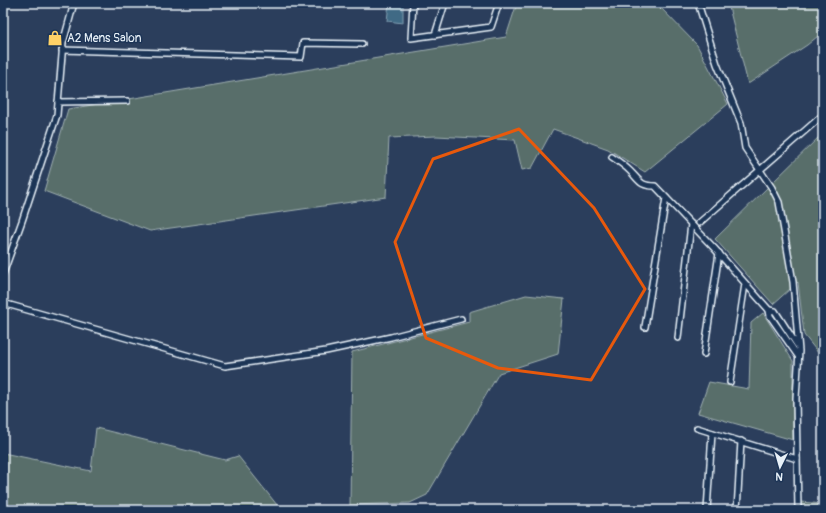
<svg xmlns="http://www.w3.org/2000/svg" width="826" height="513" viewBox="0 0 826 513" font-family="Pangolin,sans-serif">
  <rect width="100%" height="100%" fill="#2b3e5c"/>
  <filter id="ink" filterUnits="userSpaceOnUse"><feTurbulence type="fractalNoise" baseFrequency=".025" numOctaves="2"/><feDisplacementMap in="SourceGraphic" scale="8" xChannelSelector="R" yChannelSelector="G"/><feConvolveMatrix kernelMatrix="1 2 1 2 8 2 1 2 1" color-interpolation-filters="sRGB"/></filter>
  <g filter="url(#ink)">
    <g fill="#586e6a" stroke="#a0b0b1">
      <path d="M 517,3 L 671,3 L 660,7 L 697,45 L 728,104 L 645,172 L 608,149 L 553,129 L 532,168 L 522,170 L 515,140 L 436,136 L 389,138 L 386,197 L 150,231 L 44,191 L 68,109 L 506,37 Z"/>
      <path d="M 728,3 L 823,3 L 823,32 L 807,45 L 748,84 Z"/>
      <path d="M 823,133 L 823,359 L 804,335 L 798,282 L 773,304 L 715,239 Z"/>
      <path d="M 526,295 L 564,299 L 558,354 L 499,373 L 427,495 L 410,503 L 350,505 L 352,352 L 469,322 L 469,312 Z"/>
      <path d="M 763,313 L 793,361 L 793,440 L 698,413 L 709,382 L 749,389 L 751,323 Z"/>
      <path d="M 96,428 L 225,460 L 238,456 L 281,510 L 3,510 L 3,453 L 91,471 Z"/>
      <path d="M 801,502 L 823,504 L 823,510 L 802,510 Z"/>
    </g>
    <path fill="#3f6a85" stroke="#83a0b3" d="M 389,3 L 403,3 L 403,23 L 387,21 Z"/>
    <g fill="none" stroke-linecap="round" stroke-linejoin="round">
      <g stroke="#e8f1f8" stroke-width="8">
        <g id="street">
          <path d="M 413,3 L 411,38 L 491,27 L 499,3"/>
          <path d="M 698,3 L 717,64 L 741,123 L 745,148 L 772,188 L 779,202 L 793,282 L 799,351 L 796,398 L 798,510"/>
          <path d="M 435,35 L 445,3"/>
          <path d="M 62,50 L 301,57 L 303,43 L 362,44"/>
          <path d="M 58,102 L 127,101"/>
          <path d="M 612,157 C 618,161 625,166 630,171 C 640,181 640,186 655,186 L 714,248 L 769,310 L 770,316 L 798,356"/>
          <path d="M 699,223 L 823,115"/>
          <path d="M 3,274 L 22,221 L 57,115 L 63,43 L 74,3"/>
          <path d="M 3,303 L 225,366 L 326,351 L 391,337 L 461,319"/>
          <path d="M 769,310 L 775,311 L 797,345"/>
          <path d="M 645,327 L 666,198"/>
          <path d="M 678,338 L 691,224"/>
          <path d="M 704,354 L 719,253"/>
          <path d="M 730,382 L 745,284"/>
          <path d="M 697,428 L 797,459"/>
          <path d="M 707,510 L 712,433"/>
          <path d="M 737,510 L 741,441"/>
        </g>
      </g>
      <use href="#street" stroke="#1d3557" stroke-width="5"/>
    </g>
  </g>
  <path fill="none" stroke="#e8590c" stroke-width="3" stroke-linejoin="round" d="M 519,129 L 594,208 L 645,289 L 591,380 L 498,368 L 426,338 L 395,242 L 433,159 Z"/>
  <defs>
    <g id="shop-bare" transform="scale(1.2)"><path d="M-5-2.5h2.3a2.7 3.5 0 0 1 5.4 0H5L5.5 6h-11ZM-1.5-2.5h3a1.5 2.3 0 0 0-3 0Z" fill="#ffd166" stroke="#1d3557" stroke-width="2.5" paint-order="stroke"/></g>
  </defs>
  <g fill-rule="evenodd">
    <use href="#shop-bare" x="55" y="38"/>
  </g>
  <g text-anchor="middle" stroke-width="3" stroke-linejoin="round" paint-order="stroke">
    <g font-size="12" fill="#e8f1f8" stroke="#1d3557" text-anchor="start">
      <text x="67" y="42">A2 Mens Salon</text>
    </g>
  </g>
  <rect width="826" height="513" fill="none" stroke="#1d3557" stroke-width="16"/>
  <rect x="8" y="8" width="810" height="497" fill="none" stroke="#e8f1f8" stroke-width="1.5" filter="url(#ink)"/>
  <g transform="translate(780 467) rotate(185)" stroke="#1d3557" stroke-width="3" paint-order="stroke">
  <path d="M0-3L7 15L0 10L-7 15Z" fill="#e8f1f8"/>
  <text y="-6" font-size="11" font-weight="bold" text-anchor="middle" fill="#e8f1f8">N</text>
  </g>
</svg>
